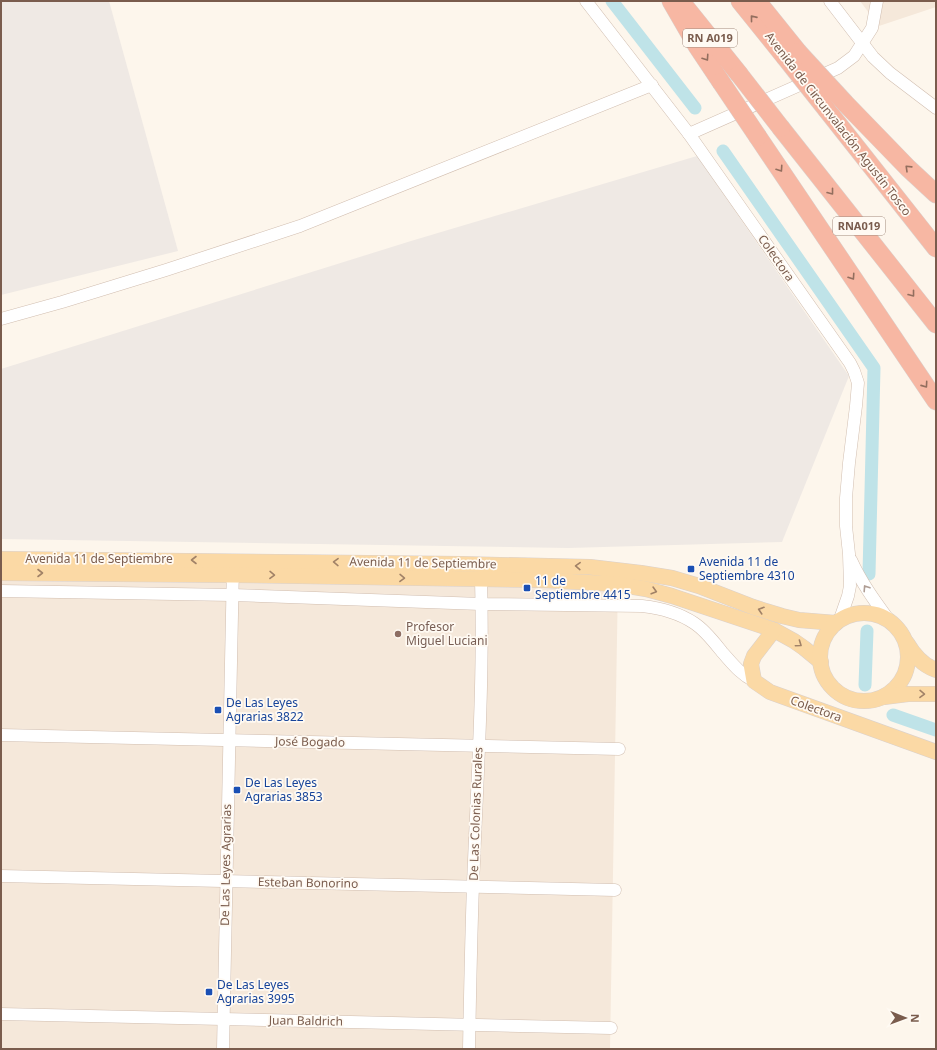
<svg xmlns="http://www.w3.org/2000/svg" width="937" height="1050" viewBox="0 0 937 1050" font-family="'Noto Sans',sans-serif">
  <rect width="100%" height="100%" fill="#fdf6ec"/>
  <g fill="#f5e8da">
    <path d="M 860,1 L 936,1 L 936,7 L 879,26 Z"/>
    <path d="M 1,566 L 618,580 L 610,1049 L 1,1049 Z"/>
  </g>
  <g fill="#efe9e4">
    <path d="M 1,1 L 109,1 L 178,251 L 1,295 Z"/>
    <path d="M 697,156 L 849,376 L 782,542 L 568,548 L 1,539 L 1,369 L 411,241 Z"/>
  </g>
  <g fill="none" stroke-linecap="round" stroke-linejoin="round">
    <g stroke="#bfe3e8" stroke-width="13">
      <path d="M 612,1 L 695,108"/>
      <path d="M 723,151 L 874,368 L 869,574"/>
      <path d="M 865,685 L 867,631"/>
      <path d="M 893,715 L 936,730"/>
    </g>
    <g stroke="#d1beb0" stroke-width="13">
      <g id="minor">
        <path d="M 586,1 L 689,134 L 850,363 L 854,371 L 858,383 L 856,406 L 849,463 L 846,498 L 846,526 L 849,554 L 850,586 L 848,596 L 840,619"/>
        <path d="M 830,1 L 873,57 L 890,73 L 936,108"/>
        <path d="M 689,134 L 838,68 L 854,56 L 872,28 L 877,1"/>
        <path d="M 1,319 L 62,302 L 166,270 L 300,226 L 652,85"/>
        <path d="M 851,560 C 861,582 874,600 888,619"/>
        <path d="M 1,591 L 232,595 L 481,604 L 642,606 C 660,608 679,613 694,623 C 705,630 714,642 722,652 C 732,663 740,674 754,681"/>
        <path d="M 1,735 L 619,749"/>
        <path d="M 1,876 L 615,890"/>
        <path d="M 1,1014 L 611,1028"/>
        <path d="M 223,1049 L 233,566"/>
        <path d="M 469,1049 C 470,994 471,940 473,885 C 477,783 484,681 481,579"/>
      </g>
    </g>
    <g stroke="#dad1cd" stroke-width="16">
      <g id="major">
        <path d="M 1,559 L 461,564 L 590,567 L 641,573 L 672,578 L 699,586 L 753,607 L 782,616 L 799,620 L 836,623"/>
        <path d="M 1,573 L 233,575 L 544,580 L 616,584 L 646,589 L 672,596 L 774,630 L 794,641 L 804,648 L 821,662"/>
        <circle cx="864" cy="657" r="44"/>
        <path d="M 774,630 L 754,656 L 751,664 L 754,681 L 770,692 L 936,752"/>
        <path d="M 907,643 C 914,655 922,665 936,670"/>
        <path d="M 884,697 L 908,694 L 936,694"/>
      </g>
    </g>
    <g stroke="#dad1cd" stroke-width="19">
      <g id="highway">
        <path d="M 671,1 L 697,46 L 721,82"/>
        <path d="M 740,1 L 785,57"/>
        <path d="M 757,1 L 798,52"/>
        <path d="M 686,8 L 739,74"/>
        <path d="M 845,103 L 908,168 L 936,194"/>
        <path d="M 827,110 L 936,248"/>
        <path d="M 781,128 L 936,324"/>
        <path d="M 758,137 L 936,401"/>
      </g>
    </g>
    <use href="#minor" stroke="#fff" stroke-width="12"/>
    <use href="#major" stroke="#fbd9a5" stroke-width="15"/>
    <use href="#highway" stroke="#f7b7a3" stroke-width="18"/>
    <g stroke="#dad1cd" stroke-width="19" stroke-linecap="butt">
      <g id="highway-bridge">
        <path d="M 798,52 L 845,103"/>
        <path d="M 785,57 L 827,110"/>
        <path d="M 739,74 L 781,128"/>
        <path d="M 721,82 L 758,137"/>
      </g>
    </g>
    <use href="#highway-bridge" stroke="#f7b7a3" stroke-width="18"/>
  </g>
  <defs><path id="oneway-chevron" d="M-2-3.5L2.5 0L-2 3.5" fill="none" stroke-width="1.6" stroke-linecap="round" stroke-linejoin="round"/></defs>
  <g stroke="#936e5e">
    <use href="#oneway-chevron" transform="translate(753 18) rotate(-129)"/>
    <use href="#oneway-chevron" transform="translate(706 58) rotate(56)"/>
    <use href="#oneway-chevron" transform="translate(908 168) rotate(-136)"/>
    <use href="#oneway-chevron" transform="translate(780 169) rotate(56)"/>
    <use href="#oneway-chevron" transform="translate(831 192) rotate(52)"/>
    <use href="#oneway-chevron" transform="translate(852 277) rotate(56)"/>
    <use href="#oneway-chevron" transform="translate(912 294) rotate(52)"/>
    <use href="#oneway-chevron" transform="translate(925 385) rotate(55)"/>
  </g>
  <g stroke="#a18267">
    <use href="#oneway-chevron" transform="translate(194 560) rotate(-180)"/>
    <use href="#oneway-chevron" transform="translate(336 562) rotate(-179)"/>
    <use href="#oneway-chevron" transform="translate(578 566) rotate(-178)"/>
    <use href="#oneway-chevron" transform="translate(40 573)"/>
    <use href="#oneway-chevron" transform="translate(272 575) rotate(1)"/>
    <use href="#oneway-chevron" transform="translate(402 578) rotate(1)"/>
    <use href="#oneway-chevron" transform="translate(654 591) rotate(16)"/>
    <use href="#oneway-chevron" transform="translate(761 610) rotate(-162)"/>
    <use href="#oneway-chevron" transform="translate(799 644) rotate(35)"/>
    <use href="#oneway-chevron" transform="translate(922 694) rotate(1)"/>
  </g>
  <use stroke="#af9d94" href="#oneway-chevron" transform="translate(866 588) rotate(-123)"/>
  <g fill="#1a4fb4" stroke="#fffaf3" stroke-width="1.5">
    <rect x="687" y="565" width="8" height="8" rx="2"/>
    <rect x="523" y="584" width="8" height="8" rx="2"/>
    <rect x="214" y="706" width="8" height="8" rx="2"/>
    <rect x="233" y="786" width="8" height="8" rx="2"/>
    <rect x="205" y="988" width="8" height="8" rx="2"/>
  </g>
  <circle fill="#8d6e63" stroke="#fffaf3" stroke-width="1.5" cx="398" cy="634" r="4"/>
  <g text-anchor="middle" stroke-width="3.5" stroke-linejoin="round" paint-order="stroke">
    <g fill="#fffaf3" stroke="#a28b7f" stroke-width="1">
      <rect x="683" y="29" width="54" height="18" rx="3"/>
      <rect x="833" y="217" width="52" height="18" rx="3"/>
    </g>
    <g font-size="11" font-weight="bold" fill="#7a5c4d">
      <text x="710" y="42">RN A019</text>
      <text x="859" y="230">RNA019</text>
    </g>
    <g font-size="12" fill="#7a5c4d" stroke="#fffaf3">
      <text transform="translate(838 124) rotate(52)" y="4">Avenida de Circunvalación Agustín Tosco</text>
      <text transform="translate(776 258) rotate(55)" y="4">Colectora</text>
      <text x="99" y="563">Avenida 11 de Septiembre</text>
      <text transform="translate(423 563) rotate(1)" y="4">Avenida 11 de Septiembre</text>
      <text transform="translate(816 709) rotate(20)" y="4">Colectora</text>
      <text transform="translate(310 742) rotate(1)" y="4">José Bogado</text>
      <text transform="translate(476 814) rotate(-88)" y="4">De Las Colonias Rurales</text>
      <text transform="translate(226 865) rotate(-89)" y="4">De Las Leyes Agrarias</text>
      <text transform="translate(308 883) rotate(1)" y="4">Esteban Bonorino</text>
      <text transform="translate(306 1021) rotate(1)" y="4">Juan Baldrich</text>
    </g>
    <g font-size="12" fill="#164399" stroke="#fffaf3" text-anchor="start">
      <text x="699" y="566">Avenida 11 de<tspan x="699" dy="14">Septiembre 4310</tspan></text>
      <text x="535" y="585">11 de<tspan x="535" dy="14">Septiembre 4415</tspan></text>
      <text x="226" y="707">De Las Leyes<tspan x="226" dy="14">Agrarias 3822</tspan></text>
      <text x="245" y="787">De Las Leyes<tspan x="245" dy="14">Agrarias 3853</tspan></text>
      <text x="217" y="989">De Las Leyes<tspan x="217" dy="14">Agrarias 3995</tspan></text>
    </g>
    <g font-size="12" fill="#785e54" stroke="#fffaf3" text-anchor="start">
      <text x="406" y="631">Profesor<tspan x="406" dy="14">Miguel Luciani</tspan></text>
    </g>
  </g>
  <rect width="937" height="1050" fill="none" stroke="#7a5c4d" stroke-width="4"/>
  <g transform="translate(905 1018) rotate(91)" stroke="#fffaf3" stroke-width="3" paint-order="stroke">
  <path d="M0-3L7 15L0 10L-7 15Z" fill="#7a5c4d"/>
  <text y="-6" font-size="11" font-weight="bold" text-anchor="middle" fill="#7a5c4d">N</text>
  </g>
</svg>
